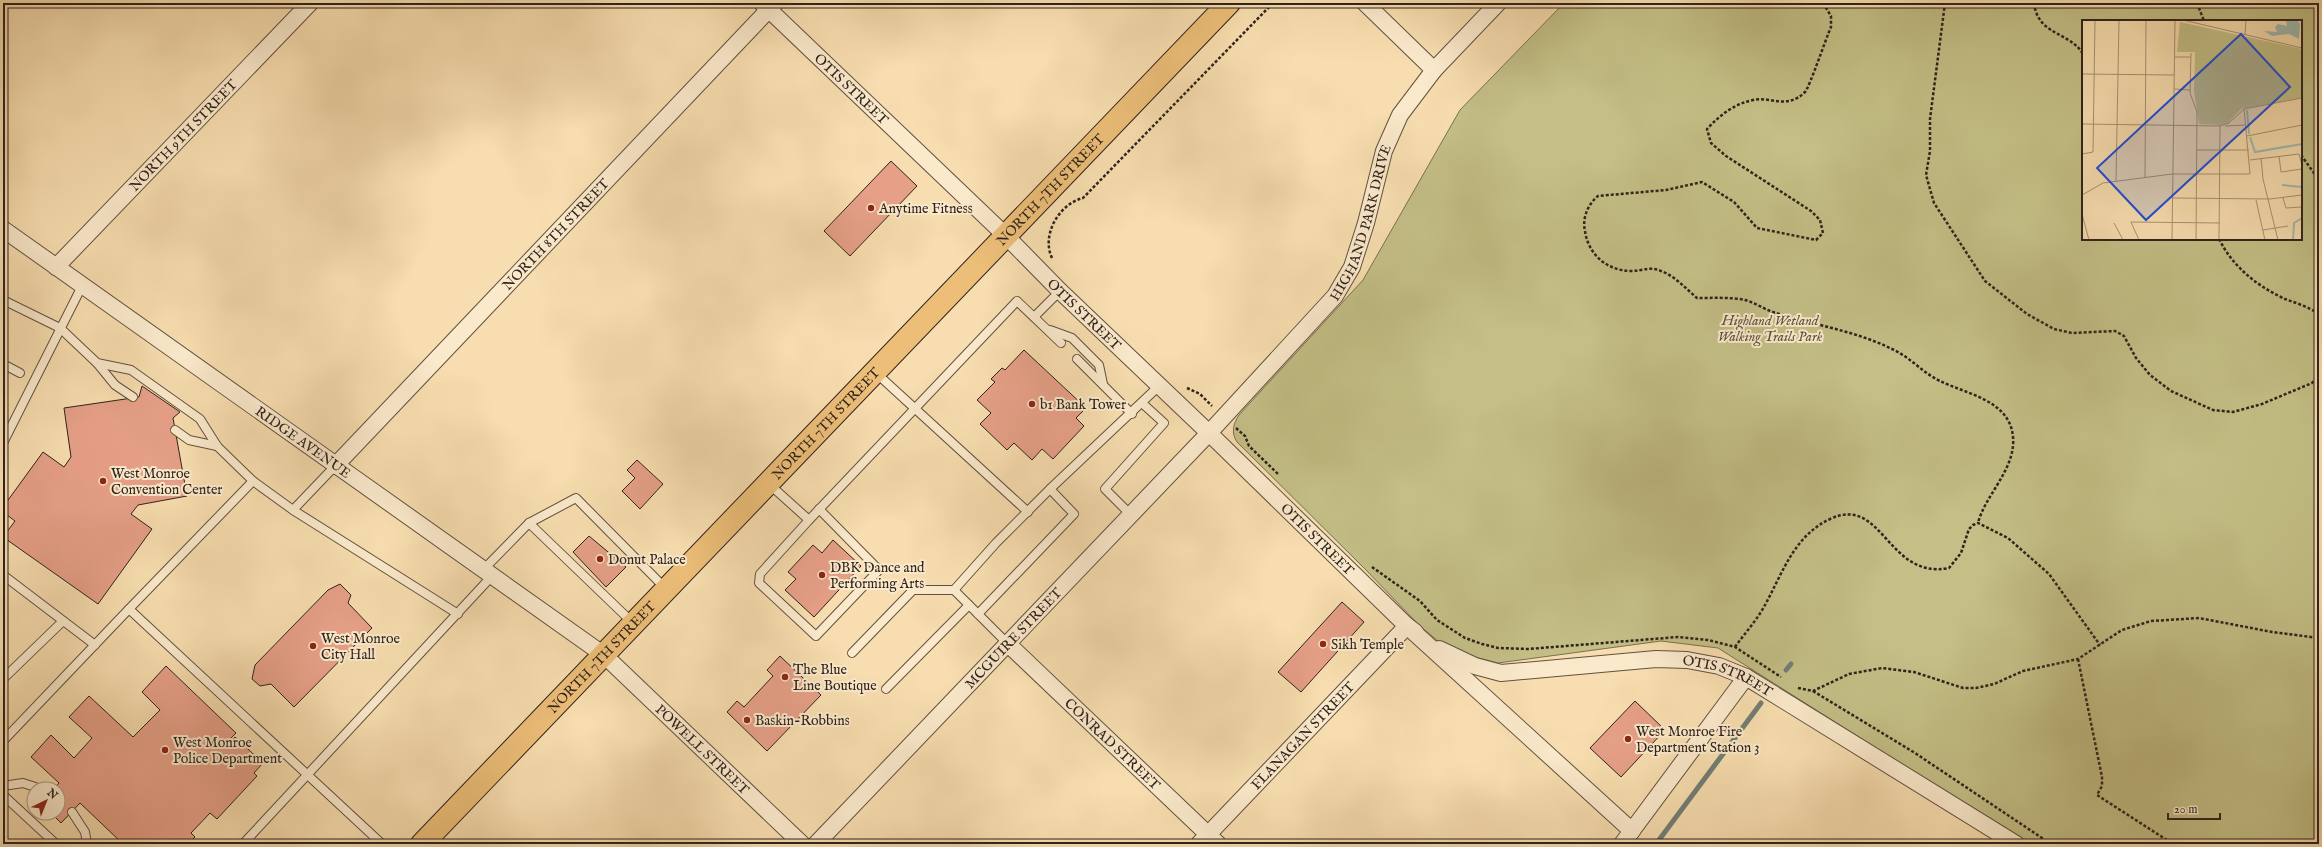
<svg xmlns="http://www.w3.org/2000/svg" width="2322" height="847" viewBox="0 0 2322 847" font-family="'IM FELL English',serif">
  <rect width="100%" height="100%" fill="#f7ddaf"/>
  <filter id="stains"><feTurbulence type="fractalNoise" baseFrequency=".005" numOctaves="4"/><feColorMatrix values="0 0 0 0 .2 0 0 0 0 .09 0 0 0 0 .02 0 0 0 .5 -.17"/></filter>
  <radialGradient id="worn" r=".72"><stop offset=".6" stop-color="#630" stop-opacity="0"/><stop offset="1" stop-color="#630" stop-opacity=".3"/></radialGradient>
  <path fill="#c3bf86" stroke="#797051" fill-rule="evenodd" d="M 1564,3 L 2316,3 L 2319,7 L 2319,844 L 2028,844 L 1718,648 L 1661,641 L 1498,663 L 1471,656 L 1444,646 L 1421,627 L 1364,568 L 1237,442 C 1231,433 1233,424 1239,415 L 1363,280 L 1460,110 ZM 2083,21 L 2301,21 L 2301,239 L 2083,239 Z"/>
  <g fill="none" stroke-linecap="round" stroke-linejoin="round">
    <g stroke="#727e75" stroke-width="5">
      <path d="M 1786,670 L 1791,664"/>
      <path d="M 1656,844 L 1761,703"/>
    </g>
  </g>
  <g fill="#e6a088" stroke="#2f221c">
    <path d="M 891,161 L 917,186 L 850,256 L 824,231 Z"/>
    <path d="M 1024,350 L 1086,408 L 1076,418 L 1084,426 L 1053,459 L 1042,449 L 1032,460 L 1014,443 L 1007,450 L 980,424 L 991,413 L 977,400 L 995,382 L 991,379 L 1002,368 L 1005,370 Z"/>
    <path d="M 142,386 L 180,412 L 173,418 L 187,496 L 138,505 L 131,514 L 152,529 L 98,604 L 3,537 L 15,521 L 3,512 L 3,507 L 43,452 L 64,467 L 71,457 L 64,408 L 139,397 Z"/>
    <path d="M 637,460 L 663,484 L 640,509 L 622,491 L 635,478 L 627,470 Z"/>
    <path d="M 589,536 L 626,567 L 606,587 L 573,552 Z"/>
    <path d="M 833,540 L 861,566 L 814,617 L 785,590 L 796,579 L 788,572 L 813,545 L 822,553 Z"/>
    <path d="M 340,584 L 351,595 L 348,603 L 372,628 L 294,707 L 271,684 L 260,686 L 252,679 L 255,665 L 328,590 Z"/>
    <path d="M 1342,602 L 1364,622 L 1301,692 L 1278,672 Z"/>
    <path d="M 780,656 L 821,695 L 767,751 L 727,712 L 737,701 L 744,707 L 773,676 L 767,670 Z"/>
    <path d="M 166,666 L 236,733 L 228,741 L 229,743 L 235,737 L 263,763 L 254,773 L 257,776 L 217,819 L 210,813 L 191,833 L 195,837 L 188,844 L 123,844 L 80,803 L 61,823 L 51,813 L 58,813 L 58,789 L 54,789 L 59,783 L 31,757 L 51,735 L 74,758 L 92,738 L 69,717 L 89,696 L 133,737 L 160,710 L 142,692 Z"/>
    <path d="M 1635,701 L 1665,730 L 1621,777 L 1590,748 Z"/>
  </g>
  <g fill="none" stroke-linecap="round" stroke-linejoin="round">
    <g stroke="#615141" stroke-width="10">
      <g id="lane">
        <path d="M 3,300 L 60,328 L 97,363 L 131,370 L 200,419 L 217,446 L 253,481"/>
        <path d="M 1034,317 L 1060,291"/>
        <path d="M 1050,330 L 1072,338 L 1099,365 L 1103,384"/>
        <path d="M 1077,359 L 1132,414"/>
        <path d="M 97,363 L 115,385 L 133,397"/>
        <path d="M 3,364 L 20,373"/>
        <path d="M 875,372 L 1028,512"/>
        <path d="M 175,430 L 189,440 L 217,446"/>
        <path d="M 3,443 L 82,286"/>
        <path d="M 769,484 L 809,520 L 1017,301 L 1061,343"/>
        <path d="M 293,510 L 335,466"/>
        <path d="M 1130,514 L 1105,489 L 1164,423 L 1142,403"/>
        <path d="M 809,520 L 760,574 L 759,583 L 816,636 L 879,570 L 819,509"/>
        <path d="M 529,523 L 633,623"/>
        <path d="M 483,570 L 529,523 L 576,498 L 666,589"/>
        <path d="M 3,575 L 95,645"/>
        <path d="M 954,590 L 996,543 L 1050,489 L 1159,386"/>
        <path d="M 129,609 L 253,481 L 293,510 L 458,614"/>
        <path d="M 978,614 L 1074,514 L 1050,489"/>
        <path d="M 852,653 L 913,590 L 954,590 L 1007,643"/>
        <path d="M 3,679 L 63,621"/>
        <path d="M 886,689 L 969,605"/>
        <path d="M 3,741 L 129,609 L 382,844"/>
        <path d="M 3,786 L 23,783 L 41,789"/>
        <path d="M 3,795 L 56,844"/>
        <path d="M 72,812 L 85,832 L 87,844"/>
        <path d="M 3,843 L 4,844"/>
        <path d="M 243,844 L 492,576"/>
      </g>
    </g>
    <g stroke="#615141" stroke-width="18">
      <g id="street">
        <path id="s1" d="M 762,3 L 1006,236 L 1060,291 L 1209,433 L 1407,626 L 1632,831"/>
        <path d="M 1365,3 L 1434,70"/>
        <path id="s2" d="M 3,229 L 604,655 L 802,844"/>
        <path id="s3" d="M 56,267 L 310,3"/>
        <path id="s4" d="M 335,466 L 775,3"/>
        <path id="s5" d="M 1007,643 L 1218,844"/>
        <path id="s6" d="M 1439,649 L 1475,666 L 1501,673 L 1656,659 L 1687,660 L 1719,666 L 1746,677 L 2016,844"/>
        <path id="s7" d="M 816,844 L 1209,433 L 1335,296 L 1352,267 L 1366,223 L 1384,151 L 1400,115 L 1434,70 L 1498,3"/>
        <path id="s8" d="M 1199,844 L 1407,626 L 1415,632"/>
        <path d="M 1622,844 L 1746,677"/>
      </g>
    </g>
    <g stroke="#2f221c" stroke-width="24">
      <g id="primary">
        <path id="s9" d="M 422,844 L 1229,3"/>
      </g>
    </g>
    <g stroke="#2f221c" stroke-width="2.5" stroke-dasharray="3 2" stroke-linecap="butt">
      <path d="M 1823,3 L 1831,16 L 1831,27 C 1826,38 1810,86 1805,92 C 1787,110 1771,96 1753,100 C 1734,104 1720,115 1707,129 L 1711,143 L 1726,156 L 1811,211 L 1820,220 L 1823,233 L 1816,240 L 1757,228 L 1734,202 L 1702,182 L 1666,190 L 1598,196 C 1588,204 1582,218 1585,231 C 1588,254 1607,271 1631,271 C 1642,271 1650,266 1661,271 C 1675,276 1685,288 1697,298 C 1712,298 1731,297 1745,300 C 1756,303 1765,310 1776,313 C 1814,325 1856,331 1892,349 C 1910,357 1923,373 1940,381 C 1966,394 2010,400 2013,437 C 2016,469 1985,495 1978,523"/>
      <path d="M 1945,3 L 1930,119 L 1930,151 L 1926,175 L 1934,203 L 1985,281 L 2027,314 L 2054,329 L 2072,333 L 2115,331 L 2124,336 L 2136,358 L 2150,375 L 2171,391 L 2213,410 L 2233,412 L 2262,404 L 2312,383 L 2319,374"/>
      <path d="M 2034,3 C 2038,36 2069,31 2083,54"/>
      <path d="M 2197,3 L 2204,21"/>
      <path d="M 2301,155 L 2319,180"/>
      <path d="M 2219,239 C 2233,267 2257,286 2285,299 C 2296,303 2309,307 2319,314"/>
      <path d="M 1052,258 C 1041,235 1059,204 1083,198 L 1273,3"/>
      <path d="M 1187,388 L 1200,394 L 1212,406"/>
      <path d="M 1236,428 L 1245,436 L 1249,446 L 1278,474"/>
      <path d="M 1372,567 L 1420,601 L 1437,620 L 1465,638 L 1482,644 L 1498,648 L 1528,649 L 1678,637 L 1708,640 L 1735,647 L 1781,677"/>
      <path d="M 1735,647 C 1745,633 1757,620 1765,605 C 1783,572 1794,536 1830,519 C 1883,494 1887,580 1949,568 L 1961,553 L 1969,529 L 1973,525 L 1978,523 L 2008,538 L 2049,574 L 2100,645"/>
      <path d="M 2078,659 L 2102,777 L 2102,786 L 2097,795 L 2173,844"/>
      <path d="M 1798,688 L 1813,691 L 1849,674 L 1882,668 L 1914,672 L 1963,688 L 1976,688 L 1994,684 L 2023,671 L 2078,659 L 2122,630 L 2151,621 L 2199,618 L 2272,632 L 2319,638"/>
      <path d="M 1813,691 L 1915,753 L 2051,844"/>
    </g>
    <use href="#lane" stroke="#fae9cb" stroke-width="8"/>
    <use href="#street" stroke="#fae9cb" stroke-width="16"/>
    <use href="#primary" stroke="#ecbe78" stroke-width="22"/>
  </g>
  <g fill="#8f2418" stroke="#fae9cb" stroke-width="1.5">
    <circle cx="871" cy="208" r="4"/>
    <circle cx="1032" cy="404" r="4"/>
    <circle cx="103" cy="481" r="4"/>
    <circle cx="600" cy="559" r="4"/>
    <circle cx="822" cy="575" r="4"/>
    <circle cx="1323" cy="644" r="4"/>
    <circle cx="313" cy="646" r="4"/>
    <circle cx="785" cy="677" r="4"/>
    <circle cx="747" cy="720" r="4"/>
    <circle cx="1628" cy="739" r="4"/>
    <circle cx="165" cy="750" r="4"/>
  </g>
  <g text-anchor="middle" stroke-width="4" stroke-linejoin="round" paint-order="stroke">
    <g font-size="14" fill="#2f221c" stroke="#fae9cb">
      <text dy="5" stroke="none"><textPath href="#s1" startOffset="124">OTIS STREET</textPath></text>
      <text dy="5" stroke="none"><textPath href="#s3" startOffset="183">NORTH 9TH STREET</textPath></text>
      <text dy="5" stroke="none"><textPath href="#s9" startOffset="907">NORTH 7TH STREET</textPath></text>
      <text dy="5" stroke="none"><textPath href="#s7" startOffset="833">HIGHAND PARK DRIVE</textPath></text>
      <text dy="5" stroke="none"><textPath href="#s4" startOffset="320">NORTH 8TH STREET</textPath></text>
      <text dy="5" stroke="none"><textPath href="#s1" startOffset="448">OTIS STREET</textPath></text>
      <text dy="5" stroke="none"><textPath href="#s9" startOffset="583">NORTH 7TH STREET</textPath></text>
      <text dy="5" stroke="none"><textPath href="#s2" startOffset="368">RIDGE AVENUE</textPath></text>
      <text dy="5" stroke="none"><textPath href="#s1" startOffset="772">OTIS STREET</textPath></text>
      <text dy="5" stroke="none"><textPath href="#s7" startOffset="285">MCGUIRE STREET</textPath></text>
      <text dy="5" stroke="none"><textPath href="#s9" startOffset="259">NORTH 7TH STREET</textPath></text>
      <text dy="5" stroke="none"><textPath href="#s6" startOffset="297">OTIS STREET</textPath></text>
      <text dy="5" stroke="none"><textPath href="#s8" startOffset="150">FLANAGAN STREET</textPath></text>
      <text dy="5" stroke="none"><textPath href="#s5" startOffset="146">CONRAD STREET</textPath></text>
      <text dy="5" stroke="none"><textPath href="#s2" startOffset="873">POWELL STREET</textPath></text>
    </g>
    <g font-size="14" fill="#2f221c" stroke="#fae9cb" text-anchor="start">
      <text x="879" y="213">Anytime Fitness</text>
      <text x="1040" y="409">b1 Bank Tower</text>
      <text x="111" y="478">West Monroe<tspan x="111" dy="16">Convention Center</tspan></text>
      <text x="608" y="564">Donut Palace</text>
      <text x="830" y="572">DBK Dance and<tspan x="830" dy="16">Performing Arts</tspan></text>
      <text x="321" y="643">West Monroe<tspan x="321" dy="16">City Hall</tspan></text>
      <text x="1331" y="649">Sikh Temple</text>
      <text x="793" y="674">The Blue<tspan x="793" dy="16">Line Boutique</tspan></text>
      <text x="755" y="725">Baskin-Robbins</text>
      <text x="1636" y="736">West Monroe Fire<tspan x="1636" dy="16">Department Station 3</tspan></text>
      <text x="173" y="747">West Monroe<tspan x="173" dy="16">Police Department</tspan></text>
    </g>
    <g font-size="14" font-style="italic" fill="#5b513c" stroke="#fae9cb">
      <text x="1770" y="325">Highland Wetland<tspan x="1770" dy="16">Walking Trails Park</tspan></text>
    </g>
  </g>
  <g transform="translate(2082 20)">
    <rect width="220" height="220" fill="#f7ddaf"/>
    <path d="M 98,2 L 220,29 L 220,78 L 159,89 L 146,103 L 139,105 L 117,104 L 112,71 L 113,32 L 95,32 Z" fill="#c3bf86"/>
    <path d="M 204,0 L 215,0 L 218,4 L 217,19 L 207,14 L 190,16 L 182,11 L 195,12 L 193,7 L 196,4 L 205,6 Z" fill="#9ebbb1"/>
    <path fill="none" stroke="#9ebbb1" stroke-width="2" d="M 165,90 L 167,114M 168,117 L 173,132 L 220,124M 200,165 L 220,167M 211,220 L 212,203 L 220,198"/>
    <path fill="none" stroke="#a79274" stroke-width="1" d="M 101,0 L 220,28M 163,15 L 164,0M 109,33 L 108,73 L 115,92 L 114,220M 92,37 L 108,37M 0,54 L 92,55M 92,69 L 108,70M 0,104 L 139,106M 143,106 L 164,105M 165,116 L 220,105M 115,130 L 167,130M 0,134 L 11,132 L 13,0M 197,136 L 199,152 L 220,149M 179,138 L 181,159 L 196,220M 168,140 L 217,134 L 220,145M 63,157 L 64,0M 34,161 L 37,0M 0,175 L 21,163 L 90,154 L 168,154 L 162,89M 90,178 L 188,179 L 220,175M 201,178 L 204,188 L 220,187M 174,180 L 183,220M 0,194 L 7,220M 32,203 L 41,220M 181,210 L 206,206M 57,220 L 49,202 L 138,203M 90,220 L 93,0M 137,220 L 138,106 L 147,103 L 162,89 L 220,78"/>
    <path fill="#1d4ed8" fill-opacity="0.15" stroke="#1d4ed8" stroke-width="2" d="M 159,14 L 208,67 L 64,200 L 15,148 Z"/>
    <rect width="220" height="220" fill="none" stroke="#2f221c" stroke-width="2"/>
  </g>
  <rect width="2322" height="847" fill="none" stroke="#f7ddaf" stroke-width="16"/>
  <rect x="4" y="4" width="2314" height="839" fill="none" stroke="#2f221c" stroke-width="2"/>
  <rect x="8" y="8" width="2306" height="831" fill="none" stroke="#2f221c"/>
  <g transform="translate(46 801) rotate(43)"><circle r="19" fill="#fae9cb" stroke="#a99985"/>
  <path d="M0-3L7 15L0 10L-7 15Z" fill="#8f2418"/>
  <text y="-6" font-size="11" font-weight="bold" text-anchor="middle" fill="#2f221c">N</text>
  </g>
  <path d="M2168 813v6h52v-6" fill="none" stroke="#2f221c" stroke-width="2"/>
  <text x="2174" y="813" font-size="12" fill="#2f221c" stroke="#fae9cb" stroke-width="3" paint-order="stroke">20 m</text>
  <rect width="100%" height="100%" filter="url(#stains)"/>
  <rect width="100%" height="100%" fill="url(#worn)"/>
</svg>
